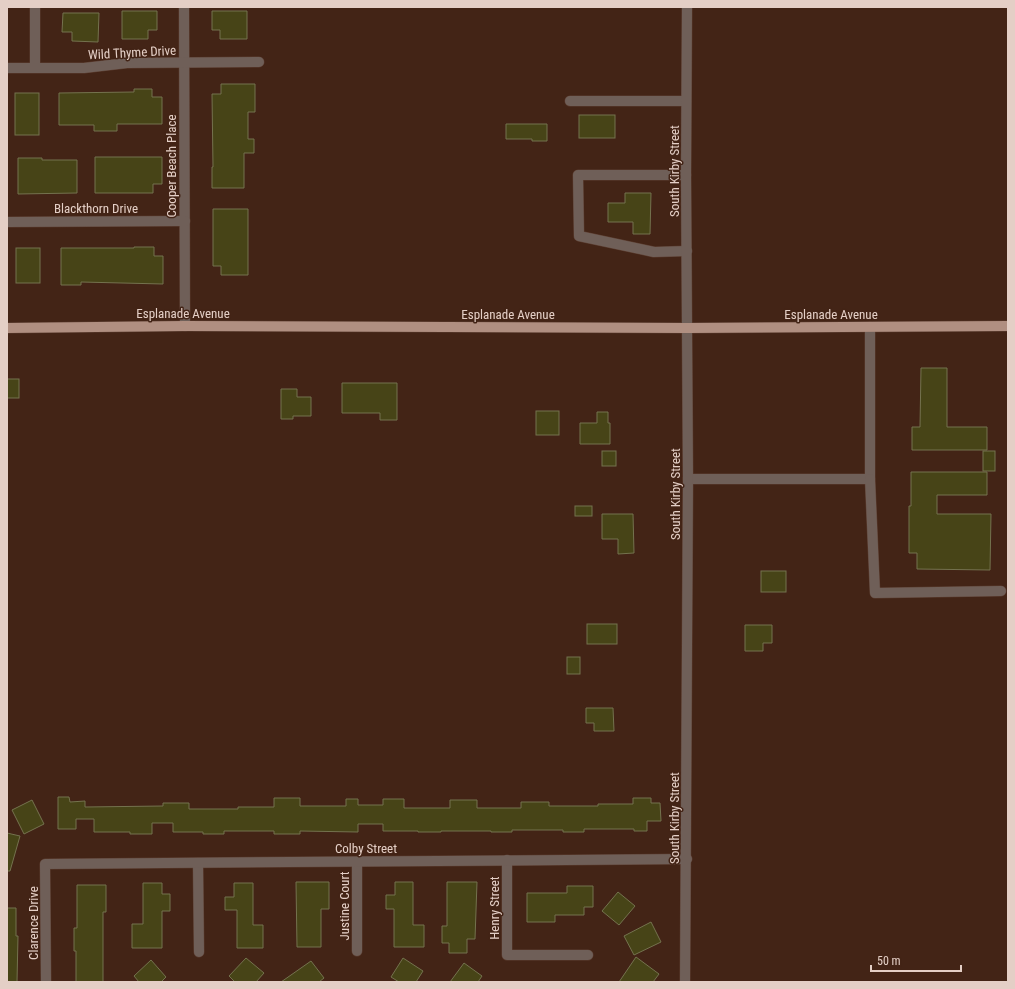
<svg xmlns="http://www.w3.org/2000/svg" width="1015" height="989" viewBox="0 0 1015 989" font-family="'Roboto Condensed',sans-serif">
  <rect width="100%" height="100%" fill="#432416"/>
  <g fill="#474417" stroke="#74724e">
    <path d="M 122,11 L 157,11 L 157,30 L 148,30 L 148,39 L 122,39 Z"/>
    <path d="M 212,11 L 247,11 L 247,39 L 220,39 L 220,30 L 212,30 Z"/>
    <path d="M 63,13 L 99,13 L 98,42 L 72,41 L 72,32 L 62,32 Z"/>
    <path d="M 221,84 L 255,84 L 255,112 L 248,112 L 248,139 L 254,139 L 254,153 L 244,153 L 244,188 L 212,188 L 212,167 L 213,167 L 212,94 L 221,94 Z"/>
    <path d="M 134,89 L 152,89 L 152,97 L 162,97 L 162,124 L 117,124 L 117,131 L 94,131 L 94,125 L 59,125 L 59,93 L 134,92 Z"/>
    <rect x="15" y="93" width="24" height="42"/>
    <rect x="579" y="115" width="36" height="23"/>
    <path d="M 506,124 L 547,124 L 547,141 L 532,141 L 532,139 L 506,139 Z"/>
    <path d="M 95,157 L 162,157 L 162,184 L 153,184 L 153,193 L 95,193 Z"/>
    <path d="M 18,158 L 42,158 L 42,160 L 77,160 L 77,193 L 18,194 Z"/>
    <path d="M 625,193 L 651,193 L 650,234 L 633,234 L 633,222 L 608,222 L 608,203 L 625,203 Z"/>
    <path d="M 213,209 L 248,209 L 248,275 L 221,275 L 221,266 L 213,266 Z"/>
    <path d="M 134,247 L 154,247 L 154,256 L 163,256 L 163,284 L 81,282 L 81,285 L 61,285 L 61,248 L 134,248 Z"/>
    <rect x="16" y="248" width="24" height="35"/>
    <path d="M 921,368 L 947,368 L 947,427 L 987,427 L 987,450 L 912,450 L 912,427 L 920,427 Z"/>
    <rect x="7" y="379" width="12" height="19"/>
    <path d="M 342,383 L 397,383 L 397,420 L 380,420 L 380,413 L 342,413 Z"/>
    <path d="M 281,389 L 297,389 L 297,397 L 311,397 L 311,416 L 293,416 L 293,419 L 281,419 Z"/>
    <rect x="536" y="411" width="23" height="24"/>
    <path d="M 597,412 L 608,412 L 608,423 L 610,423 L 610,444 L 580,444 L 580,423 L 597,423 Z"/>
    <rect x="602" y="451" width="14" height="15"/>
    <rect x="983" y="451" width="12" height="20"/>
    <path d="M 911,472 L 987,472 L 987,495 L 937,495 L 937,514 L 991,514 L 990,570 L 917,569 L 917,553 L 909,553 L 909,506 L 911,506 Z"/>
    <rect x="575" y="506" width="17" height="10"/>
    <path d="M 602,514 L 633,514 L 634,553 L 618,554 L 618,539 L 602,539 Z"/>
    <rect x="761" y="571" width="25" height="21"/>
    <rect x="587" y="624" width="30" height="20"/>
    <path d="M 745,625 L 772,625 L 772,643 L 763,643 L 763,651 L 745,651 Z"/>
    <rect x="567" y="657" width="13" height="17"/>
    <path d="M 586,708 L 613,708 L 614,731 L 594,731 L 594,723 L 586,723 Z"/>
    <path d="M 58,797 L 69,797 L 70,802 L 85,801 L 85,807 L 163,806 L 163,803 L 189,803 L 189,809 L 238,809 L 238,807 L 274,807 L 274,798 L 300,798 L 300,806 L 346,806 L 346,799 L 358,799 L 358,805 L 383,805 L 383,799 L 404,799 L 404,808 L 450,808 L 450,800 L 477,800 L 477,808 L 521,808 L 521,802 L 549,802 L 549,806 L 598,806 L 598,804 L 633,804 L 633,798 L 651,798 L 651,803 L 660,803 L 661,821 L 647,821 L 647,831 L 634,831 L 634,829 L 584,829 L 584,832 L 563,832 L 563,830 L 512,830 L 512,832 L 491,832 L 491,831 L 441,831 L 441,832 L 418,832 L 418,831 L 383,831 L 383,824 L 358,824 L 358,832 L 300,831 L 300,834 L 274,834 L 274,831 L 224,831 L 224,834 L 203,834 L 203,832 L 173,832 L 173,823 L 152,823 L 152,834 L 130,834 L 130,832 L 94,832 L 94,819 L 76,819 L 76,829 L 58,829 Z"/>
    <path d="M 32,800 L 44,824 L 24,834 L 12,810 Z"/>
    <path d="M 7,833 L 20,836 L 10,871 L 7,871 Z"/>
    <path d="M 296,882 L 329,882 L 329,909 L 321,909 L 321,947 L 297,947 Z"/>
    <path d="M 395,882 L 413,882 L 413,925 L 424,925 L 424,947 L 394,947 L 394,909 L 386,909 L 386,895 L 395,895 Z"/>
    <path d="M 447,882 L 477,882 L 475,939 L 467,939 L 467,953 L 449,953 L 449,943 L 442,943 L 442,926 L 447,926 Z"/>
    <path d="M 143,883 L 162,883 L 162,894 L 170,894 L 170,911 L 162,911 L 162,948 L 132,948 L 132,924 L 143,924 Z"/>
    <path d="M 234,883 L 253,883 L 253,925 L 263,925 L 263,948 L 237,948 L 237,910 L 225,910 L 225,897 L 234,897 Z"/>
    <path d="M 77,885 L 106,885 L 106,912 L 103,912 L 103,982 L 76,982 L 76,951 L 74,951 L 74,928 L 77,928 Z"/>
    <path d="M 567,886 L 593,886 L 593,907 L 584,907 L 584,915 L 555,915 L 555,922 L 527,922 L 527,893 L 567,893 Z"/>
    <path d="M 618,892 L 635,906 L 619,925 L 602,911 Z"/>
    <path d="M 7,908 L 16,908 L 16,936 L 18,936 L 17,982 L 7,982 Z"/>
    <path d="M 651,922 L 661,942 L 634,955 L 624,936 Z"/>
    <path d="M 636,957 L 659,974 L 653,982 L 619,982 Z"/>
    <path d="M 246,958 L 264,973 L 256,982 L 235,982 L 229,976 Z"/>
    <path d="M 403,958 L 423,971 L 416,982 L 399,982 L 391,977 Z"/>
    <path d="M 151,960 L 166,977 L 161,982 L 139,982 L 134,976 Z"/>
    <path d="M 311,961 L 324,978 L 319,982 L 281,982 Z"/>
    <path d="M 464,963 L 482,976 L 478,982 L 450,982 Z"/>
  </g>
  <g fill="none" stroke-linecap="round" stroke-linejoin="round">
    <g stroke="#5d3f32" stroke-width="11">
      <g id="minor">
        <path d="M 184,7 L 185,326"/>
        <path d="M 35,67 L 35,7"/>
        <path d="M 7,68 L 84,68 L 127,63 L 259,62"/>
        <path d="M 570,101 L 686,101"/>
        <path d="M 686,175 L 578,175 L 579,236 L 654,252 L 687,251"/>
        <path d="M 7,222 L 185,221"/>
        <path d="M 688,479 L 870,479 L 870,327"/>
        <path d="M 870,479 L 875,593 L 1001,591"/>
        <path d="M 507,860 L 507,955 L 588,955"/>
        <path d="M 357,862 L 357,951"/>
        <path d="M 198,863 L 199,952"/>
        <path d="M 46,982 L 45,864 L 687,859"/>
        <path d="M 685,982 L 688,479 L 686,175 L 687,7"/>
      </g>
    </g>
    <g stroke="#5d3f32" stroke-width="11">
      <path id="major" d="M 7,328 L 185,326 L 688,328 L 1008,326"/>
    </g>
    <use href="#minor" stroke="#6f5f58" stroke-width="10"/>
    <use href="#major" stroke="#b08f81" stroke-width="10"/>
  </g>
  <g text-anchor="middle" stroke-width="3" stroke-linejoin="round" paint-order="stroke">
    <g font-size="13" fill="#e4cfc6" stroke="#432416">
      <text transform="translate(132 52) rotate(-3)" y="5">Wild Thyme Drive</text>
      <text transform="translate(171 166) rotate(-90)" y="5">Cooper Beach Place</text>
      <text transform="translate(674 171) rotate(-90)" y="5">South Kirby Street</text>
      <text x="96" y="213">Blackthorn Drive</text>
      <text x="183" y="318">Esplanade Avenue</text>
      <text x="508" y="319">Esplanade Avenue</text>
      <text x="831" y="319">Esplanade Avenue</text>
      <text transform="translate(675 494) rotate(-90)" y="5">South Kirby Street</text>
      <text transform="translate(674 818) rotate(-90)" y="5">South Kirby Street</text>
      <text x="366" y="853">Colby Street</text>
      <text transform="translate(344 906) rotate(-90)" y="5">Justine Court</text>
      <text transform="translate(494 908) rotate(-90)" y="5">Henry Street</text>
      <text transform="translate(33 923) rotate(-90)" y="5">Clarence Drive</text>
    </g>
  </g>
  <rect width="1015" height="989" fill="none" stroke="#e4cfc6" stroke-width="16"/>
  <path d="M871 965v6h90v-6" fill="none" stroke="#e4cfc6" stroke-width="2"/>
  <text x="877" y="965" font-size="12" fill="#e4cfc6" stroke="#432416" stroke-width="3" paint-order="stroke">50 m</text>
</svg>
